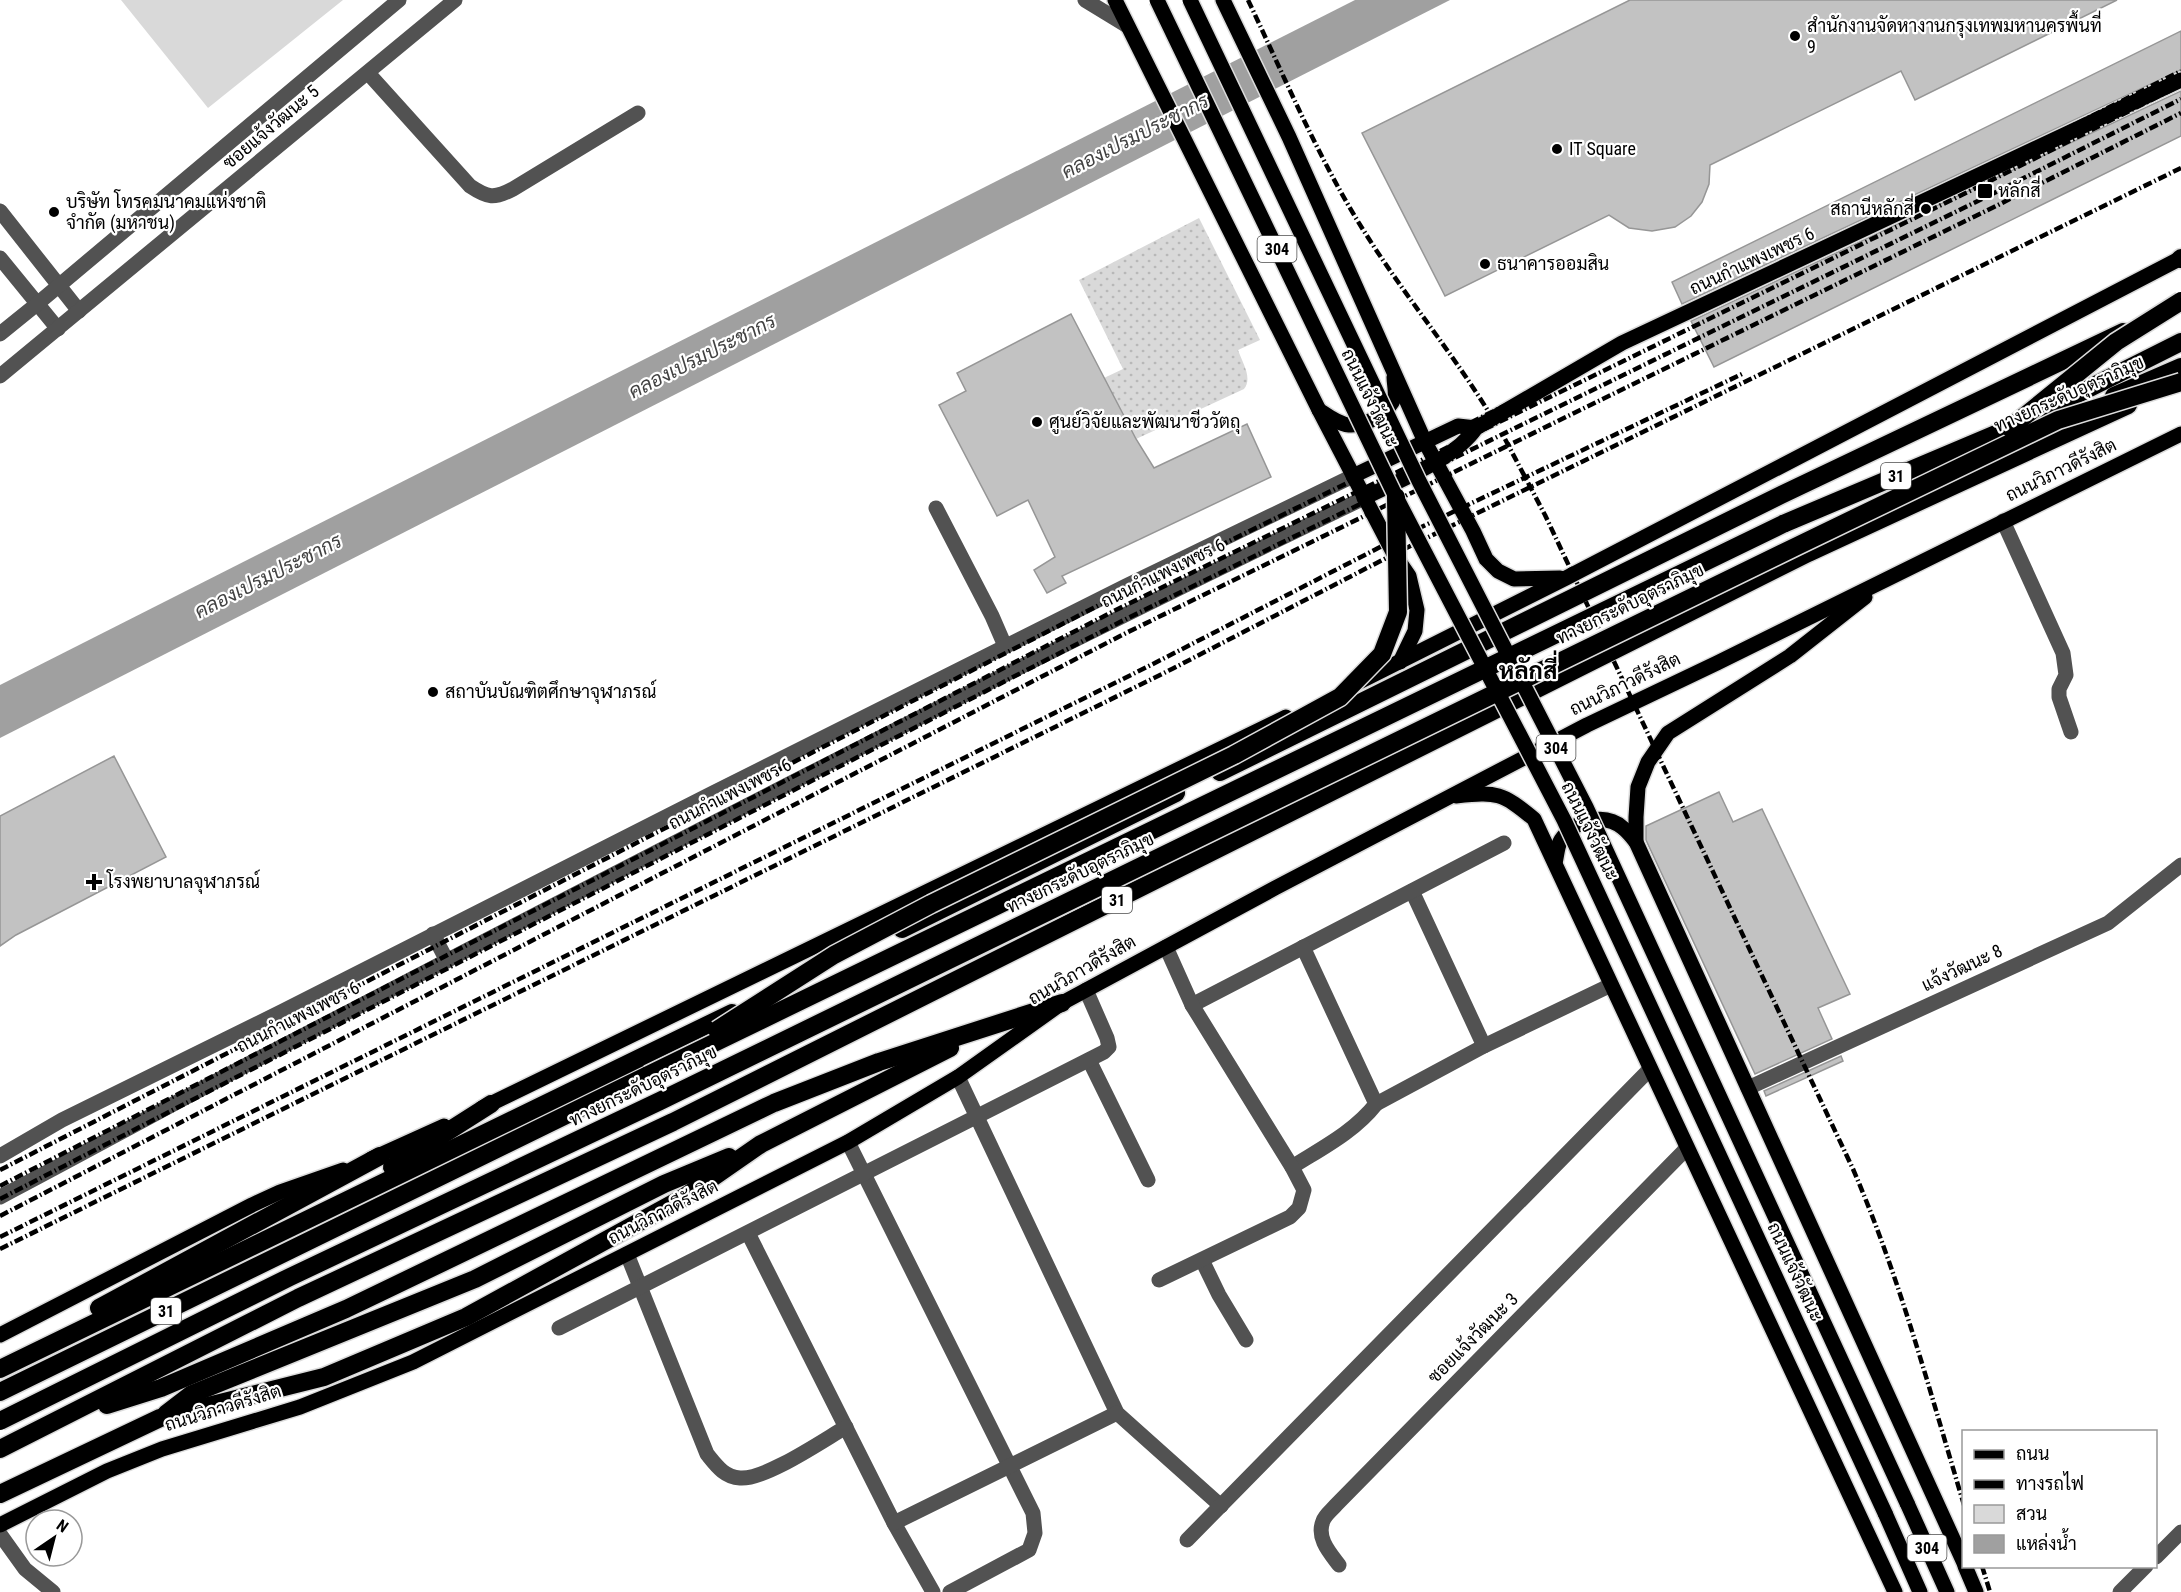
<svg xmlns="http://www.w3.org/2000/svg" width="2181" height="1592" viewBox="0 0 2181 1592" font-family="'Roboto Condensed',Sarabun,sans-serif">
  <defs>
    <pattern id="garden-dots" width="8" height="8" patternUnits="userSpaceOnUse" patternTransform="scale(1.5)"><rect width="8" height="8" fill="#d9d9d9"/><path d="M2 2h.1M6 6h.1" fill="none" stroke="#b8b8b8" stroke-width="1.8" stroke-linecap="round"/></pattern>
  </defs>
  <rect width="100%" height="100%" fill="#fff"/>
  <path fill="#d9d9d9" d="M 121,0 L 343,0 L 208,108 Z"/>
  <path fill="url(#garden-dots)" d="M 1199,218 L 1260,340 L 1238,350 C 1242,362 1253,378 1244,389 L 1136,439 L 1104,378 L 1123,369 L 1079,280 Z"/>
  <path fill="#a0a0a0" d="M 1355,0 L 1450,0 L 0,738 L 0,685 Z"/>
  <g fill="#c2c2c2" stroke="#969696" stroke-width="1.5">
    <path d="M 1630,0 L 2117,0 L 1915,100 L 1901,71 L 1710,165 L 1709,184 L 1702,202 L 1691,216 L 1675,227 L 1652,231 L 1629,228 L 1609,215 L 1445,296 L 1362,133 Z"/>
    <path d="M 2181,31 L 2181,70 L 1682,304 L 1672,282 Z"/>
    <path d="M 2181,91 L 2181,136 L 1714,367 L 1691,321 Z"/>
    <path d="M 1071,314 L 1136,439 L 1154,468 L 1247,424 L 1271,477 L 1062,576 L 1066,583 L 1047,593 L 1034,570 L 1055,557 L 1028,500 L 997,516 L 939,405 L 966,391 L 957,373 Z"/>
    <path d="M 114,756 L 166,857 L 16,935 L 0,946 L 0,816 Z"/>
    <path d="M 1719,792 L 1733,822 L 1762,809 L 1850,994 L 1818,1008 L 1832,1039 L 1755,1074 L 1646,840 L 1646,826 Z"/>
    <path d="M 1841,1056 L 1843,1061 L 1766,1096 L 1764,1091 Z"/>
  </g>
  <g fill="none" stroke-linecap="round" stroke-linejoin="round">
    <g stroke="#dbdbdb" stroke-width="18">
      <g id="major">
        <path d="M 1115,0 L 1319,410 L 1394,554 L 1409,576 L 1417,610 L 1415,631 L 1400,662"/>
        <path d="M 1223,0 L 1289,137 L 1425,442 L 1473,531 L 1486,559 L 1498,571 L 1514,579 L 1560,578"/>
        <path d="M 1319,410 C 1328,416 1338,424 1349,425 C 1366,426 1389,414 1395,396 C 1396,391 1394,383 1394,377"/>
        <path d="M 1353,476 L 1458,426 L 1476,428"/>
        <path d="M 1364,498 C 1399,480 1454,460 1476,428 L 1622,343 L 2181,80"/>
        <path d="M 1865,597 L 1790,656 L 1668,733 L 1648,762 L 1638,787 L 1636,817 L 1636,842 L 1964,1563"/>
        <path d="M 1357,683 L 1566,578 L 2181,258"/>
        <path d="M 1456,796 C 1498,792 1501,792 1534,819 L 1895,1592"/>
        <path d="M 1555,863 C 1557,856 1557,846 1561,840 C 1574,820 1605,812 1623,828 C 1628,832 1632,837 1636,842"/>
        <path d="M 482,1108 L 1286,717"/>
        <path d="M 371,1159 L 444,1126"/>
        <path d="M 0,1335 L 252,1205 L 280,1192 L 343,1170"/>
        <path d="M 1907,1503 L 1947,1592"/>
        <path d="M 1885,1513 L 1920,1592"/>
        <path d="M 0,1525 L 107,1471 L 162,1449 L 300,1407 L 413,1362 L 848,1142 L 958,1077 L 1062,1003 L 1275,888 L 1587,725 L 1717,663 L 2181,434"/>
        <path d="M 1965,1566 L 1976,1592"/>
      </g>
    </g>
    <g stroke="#dbdbdb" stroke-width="21">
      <g id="highway">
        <path d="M 2180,259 L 2181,258"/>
        <path d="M 2114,396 L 2181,367"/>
        <path d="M 1783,524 L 2010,428 L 2181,342"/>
        <path d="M 1220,772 L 1781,495 L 2123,332"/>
        <path d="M 902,929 L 1176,793"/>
        <path d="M 392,1167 L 491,1104"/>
        <path d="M 99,1308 L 380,1156"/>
        <path d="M 0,1369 L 732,1013"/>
        <path d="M 0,1392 L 648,1075"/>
        <path d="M 107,1405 L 161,1388 L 346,1309 L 774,1103 L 879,1062 L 1062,1003"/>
        <path d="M 166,1414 L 192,1394 L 475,1279 L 664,1184 L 729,1157"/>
        <path d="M 0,1449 L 298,1298 L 673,1122 L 1808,553 L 2128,405"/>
        <path d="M 0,1494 L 160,1418 L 324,1377 L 466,1317 L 683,1198 L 761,1144 L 950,1048"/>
      </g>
    </g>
    <g stroke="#525252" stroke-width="15">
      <path d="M 1085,0 L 1126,25"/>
      <path d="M 368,73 L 470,186 C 488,198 494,199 513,189 L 638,113"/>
      <path d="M 0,211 L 79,311"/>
      <path d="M 0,258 L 58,329"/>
      <path d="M 0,334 L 37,304 L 399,0"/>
      <path d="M 0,376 L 455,0"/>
      <path d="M 936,508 L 992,616 L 1005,646"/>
      <path d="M 2003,521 L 2063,653 L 2066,675 L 2059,689 L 2059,697 L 2071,732"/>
      <path d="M 1412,891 L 1484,1046"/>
      <path d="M 433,934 L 447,961"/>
      <path d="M 1192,1005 L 1504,843"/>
      <path d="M 1089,1060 L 1148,1180"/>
      <path d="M 958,1077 L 1117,1413 L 1221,1506"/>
      <path d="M 1748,1088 L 2108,923 L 2181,865"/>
      <path d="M 1376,1104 L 1484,1046 L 1611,985"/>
      <path d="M 848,1142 L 1033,1513 L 1035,1533 L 1029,1550 L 950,1592"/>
      <path d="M 0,1156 L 62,1120 L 283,1011 L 713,793 L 1126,586 L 1353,476"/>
      <path d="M 1292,1167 C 1322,1148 1354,1132 1376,1104 L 1303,947"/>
      <path d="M 0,1197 C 86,1152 172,1104 258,1059 C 624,868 992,677 1364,498"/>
      <path d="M 748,1233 L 894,1523 L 933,1592"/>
      <path d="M 627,1254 L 707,1454 C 716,1465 724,1477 740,1478 C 765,1480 822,1441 846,1427"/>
      <path d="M 1202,1260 L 1219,1295 L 1246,1340"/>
      <path d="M 1159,1280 L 1290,1217 L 1299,1208 L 1304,1190 L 1292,1167 L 1192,1005 L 1166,947"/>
      <path d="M 559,1328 L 1104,1052 L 1109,1047 L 1107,1038 L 1086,990"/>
      <path d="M 894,1523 L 1117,1413"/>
      <path d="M 0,1534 L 25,1569 L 53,1592"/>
      <path d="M 1187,1540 L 1650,1069"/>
      <path d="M 2156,1557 L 2181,1532"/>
      <path d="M 1339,1565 C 1330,1553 1316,1538 1323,1521 C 1325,1515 1332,1510 1336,1505 L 1687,1148"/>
      <path d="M 2120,1592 L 2146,1566"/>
    </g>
    <use href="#major" stroke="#000" stroke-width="15"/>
    <use href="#highway" stroke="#000" stroke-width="18"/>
    <g stroke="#000" stroke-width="4.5" stroke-dasharray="9 3 1.5 3" stroke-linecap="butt">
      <path d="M 1248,0 C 1286,80 1321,165 1369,239 C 1408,300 1455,356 1493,419"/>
      <path d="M 1505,439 L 1545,515 L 1853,1169 C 1900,1278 1930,1392 1964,1505"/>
      <path d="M 0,1170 L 1109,600 L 1977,174 L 2181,71"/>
      <path d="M 0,1186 L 1114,611 L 1982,185 L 2181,85"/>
      <path d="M 0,1199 L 1120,622 L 1988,196 L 2181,99"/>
      <path d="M 0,1216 L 1126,633 L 1994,207 L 2181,113"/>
      <path d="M 0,1237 L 1153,664 L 1388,543 L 1742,374"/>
      <path d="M 0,1249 L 1172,669 L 1394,554 L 2181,168"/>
      <path d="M 1982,1566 L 1990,1592"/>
    </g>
    <g stroke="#dbdbdb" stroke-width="18" stroke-linecap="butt">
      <g id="major-bridge">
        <path d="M 1157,0 L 1396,497 L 1564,820 L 1885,1513"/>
        <path d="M 1190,0 L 1419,481 L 1586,807 L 1907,1503"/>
      </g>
    </g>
    <g stroke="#dbdbdb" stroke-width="21" stroke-linecap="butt">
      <g id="highway-bridge">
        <path d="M 2010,428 L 2116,342 L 2181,301"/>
        <path d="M 717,1030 L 834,955 L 931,904 L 1234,755 L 1340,697 L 1382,654 L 1398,612 L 1396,497"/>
        <path d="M 648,1075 L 1783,524"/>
        <path d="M 0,1421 L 290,1277 L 660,1101 L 1797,546 L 2058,420 L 2181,382"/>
      </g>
    </g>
    <use href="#major-bridge" stroke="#000" stroke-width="15"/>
    <use href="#highway-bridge" stroke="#000" stroke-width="18"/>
  </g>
  <g fill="#000" stroke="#fff" stroke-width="2">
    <circle cx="1795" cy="36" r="6"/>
    <circle cx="1557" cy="149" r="6"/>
    <rect x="1977" y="183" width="16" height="16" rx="3"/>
    <circle cx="1926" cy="209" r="6"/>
    <circle cx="54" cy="212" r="6"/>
    <circle cx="1485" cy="264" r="6"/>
    <circle cx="1037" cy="422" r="6"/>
    <circle cx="433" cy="692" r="6"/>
    <path d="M91 873h6v6h6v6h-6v6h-6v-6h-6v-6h6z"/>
  </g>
  <g text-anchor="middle" stroke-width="4.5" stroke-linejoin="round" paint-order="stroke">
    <g fill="#fff" stroke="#4c4c4c" stroke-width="1.5">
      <rect x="1257.5" y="236" width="39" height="26" rx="4.5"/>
      <rect x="1881" y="463" width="30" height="26" rx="4.5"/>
      <rect x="1536.5" y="735" width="39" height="26" rx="4.5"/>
      <rect x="1102" y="887" width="30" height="26" rx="4.5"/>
      <rect x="151" y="1298" width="30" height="26" rx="4.5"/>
      <rect x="1907.5" y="1535" width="39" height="26" rx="4.5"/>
    </g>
    <g font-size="16" font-weight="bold" fill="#000">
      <text x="1277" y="255">304</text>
      <text x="1896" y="482">31</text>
      <text x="1556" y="754">304</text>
      <text x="1117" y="906">31</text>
      <text x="166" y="1317">31</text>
      <text x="1927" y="1554">304</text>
    </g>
    <g font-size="18" fill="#000" stroke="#fff" text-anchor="start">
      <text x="1807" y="32">สำนักงานจัดหางานกรุงเทพมหานครพื้นที่<tspan x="1807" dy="21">9</tspan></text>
      <text x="1569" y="155">IT Square</text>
      <text x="1998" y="197">หลักสี่</text>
      <text x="66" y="208">บริษัท โทรคมนาคมแห่งชาติ<tspan x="66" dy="21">จำกัด (มหาชน)</tspan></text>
      <text x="1914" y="215" text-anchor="end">สถานีหลักสี่</text>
      <text x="1497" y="270">ธนาคารออมสิน</text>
      <text x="1049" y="428">ศูนย์วิจัยและพัฒนาชีววัตถุ</text>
      <text x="445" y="698">สถาบันบัณฑิตศึกษาจุฬาภรณ์</text>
      <text x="107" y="888">โรงพยาบาลจุฬาภรณ์</text>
    </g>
    <g font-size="18" fill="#000" stroke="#fff">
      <text transform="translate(271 127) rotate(-40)" y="6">ซอยแจ้งวัฒนะ 5</text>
      <text transform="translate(1752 261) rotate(-25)" y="6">ถนนกำแพงเพชร 6</text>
      <text transform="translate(2069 394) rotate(-24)" y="6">ทางยกระดับอุตราภิมุข</text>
      <text transform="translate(1370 398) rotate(64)" y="6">ถนนแจ้งวัฒนะ</text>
      <text transform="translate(2061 470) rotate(-26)" y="6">ถนนวิภาวดีรังสิต</text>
      <text transform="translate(1163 573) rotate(-26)" y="6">ถนนกำแพงเพชร 6</text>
      <text transform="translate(1630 604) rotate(-26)" y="6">ทางยกระดับอุตราภิมุข</text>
      <text transform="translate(1625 684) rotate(-26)" y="6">ถนนวิภาวดีรังสิต</text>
      <text transform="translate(730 794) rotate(-27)" y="6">ถนนกำแพงเพชร 6</text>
      <text transform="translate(1590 831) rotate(64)" y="6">ถนนแจ้งวัฒนะ</text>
      <text transform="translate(1080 873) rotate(-26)" y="6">ทางยกระดับอุตราภิมุข</text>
      <text transform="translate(1962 968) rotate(-25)" y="6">แจ้งวัฒนะ 8</text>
      <text transform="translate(1082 970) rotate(-30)" y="6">ถนนวิภาวดีรังสิต</text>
      <text transform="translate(298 1017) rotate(-27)" y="6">ถนนกำแพงเพชร 6</text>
      <text transform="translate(643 1086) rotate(-26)" y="6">ทางยกระดับอุตราภิมุข</text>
      <text transform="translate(663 1212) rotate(-27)" y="6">ถนนวิภาวดีรังสิต</text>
      <text transform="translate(1795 1272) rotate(65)" y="6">ถนนแจ้งวัฒนะ</text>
      <text transform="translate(1473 1338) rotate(-45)" y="6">ซอยแจ้งวัฒนะ 3</text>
      <text transform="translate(223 1408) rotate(-17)" y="6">ถนนวิภาวดีรังสิต</text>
    </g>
    <g font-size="20" font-style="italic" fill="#414141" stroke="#fff">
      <text transform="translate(1135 136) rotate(-27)" y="7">คลองเปรมประชากร</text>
      <text transform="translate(702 356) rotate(-27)" y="7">คลองเปรมประชากร</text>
      <text transform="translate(268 576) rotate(-27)" y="7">คลองเปรมประชากร</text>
    </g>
    <g font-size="24" font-weight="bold" fill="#000" stroke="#fff">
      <text x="1528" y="679">หลักสี่</text>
    </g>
  </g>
  <rect x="1962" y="1430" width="195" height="138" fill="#ffffff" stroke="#999999" stroke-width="1.5"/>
  <rect x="1974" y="1450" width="30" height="9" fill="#000000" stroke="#999999" stroke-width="1.5"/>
  <text x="2016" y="1460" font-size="18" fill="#000000">ถนน</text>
  <rect x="1974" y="1480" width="30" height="9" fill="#000000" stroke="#999999" stroke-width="1.5"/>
  <text x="2016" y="1490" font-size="18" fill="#000000">ทางรถไฟ</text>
  <rect x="1974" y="1505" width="30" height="18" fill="#d9d9d9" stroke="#999999" stroke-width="1.5"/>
  <text x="2016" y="1520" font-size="18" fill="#000000">สวน</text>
  <rect x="1974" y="1535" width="30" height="18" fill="#a0a0a0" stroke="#999999" stroke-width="1.5"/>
  <text x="2016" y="1550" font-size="18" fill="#000000">แหล่งน้ำ</text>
  <g transform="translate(54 1538) rotate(35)"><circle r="28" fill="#ffffff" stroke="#999999" stroke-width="1.5"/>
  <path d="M0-4.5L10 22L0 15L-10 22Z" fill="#000000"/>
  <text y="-9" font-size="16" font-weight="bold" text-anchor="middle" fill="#000000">N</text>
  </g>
</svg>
